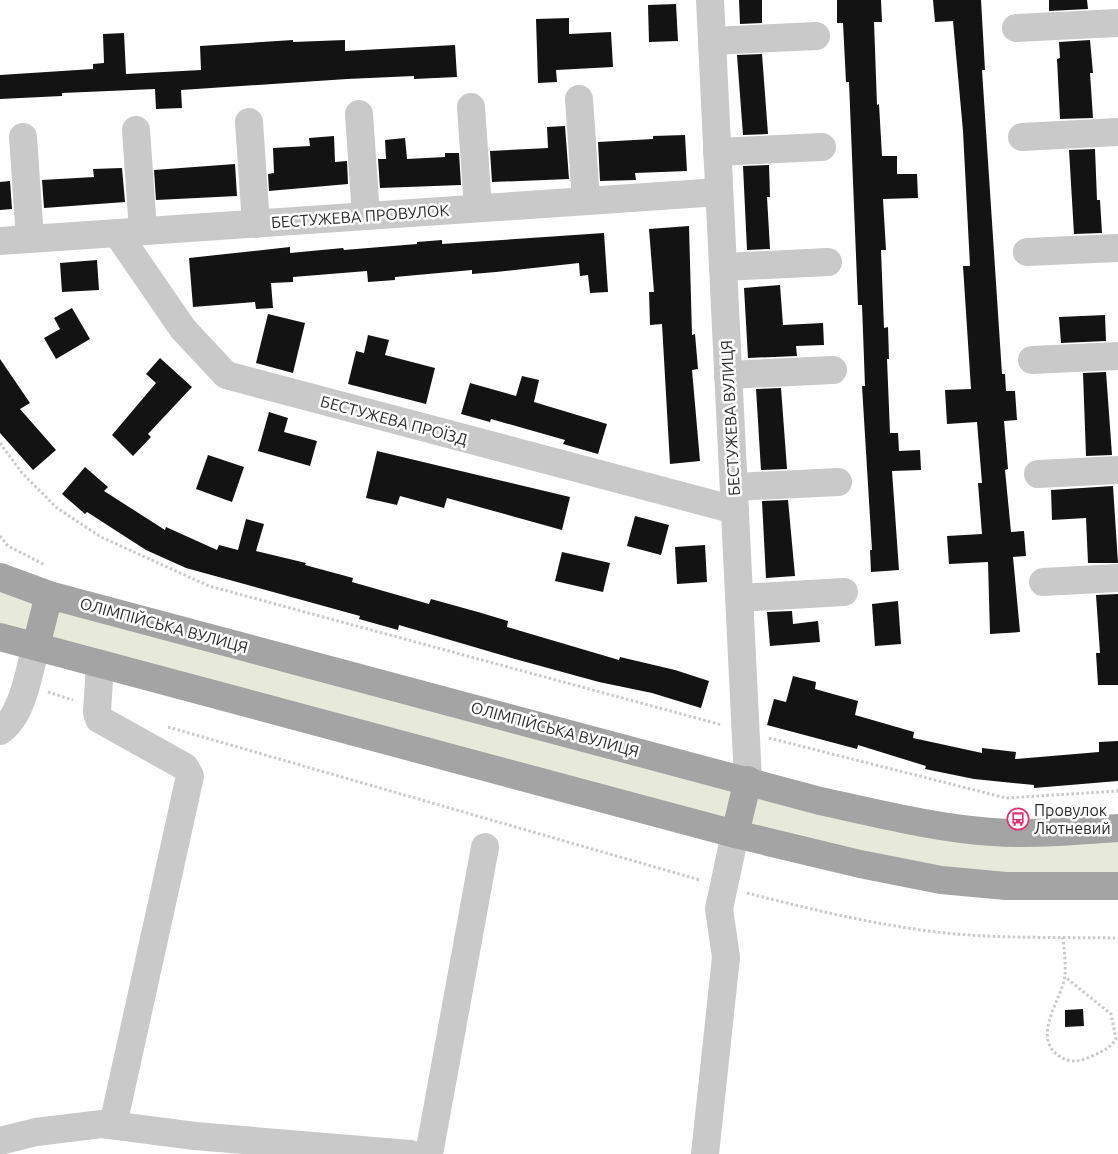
<svg xmlns="http://www.w3.org/2000/svg" width="1118" height="1154" viewBox="0 0 1118 1154" font-family="Ubuntu,sans-serif">
  <rect width="100%" height="100%" fill="#fff"/>
  <path fill="#e7eada" d="M 0,577 L 887,816 L 1118,828 L 1118,886 L 941,880 L 0,637 Z"/>
  <g fill="#131313">
    <path d="M 739,0 L 762,0 L 762,23 L 740,24 Z"/>
    <path d="M 837,0 L 881,0 L 882,22 L 874,22 L 877,105 L 879,104 L 882,156 L 897,156 L 897,174 L 917,174 L 918,198 L 883,199 L 886,250 L 881,250 L 884,328 L 888,327 L 889,359 L 887,359 L 890,433 L 898,433 L 899,451 L 920,450 L 921,470 L 892,471 L 899,570 L 871,572 L 870,550 L 872,550 L 862,386 L 865,386 L 862,305 L 858,305 L 849,82 L 846,82 L 843,23 L 837,23 Z"/>
    <path d="M 933,0 L 981,0 L 985,70 L 982,70 L 1002,374 L 1005,374 L 1006,391 L 1015,391 L 1017,420 L 1004,421 L 1008,469 L 1005,470 L 1011,532 L 1024,531 L 1026,556 L 1013,557 L 1020,632 L 990,634 L 988,562 L 949,564 L 947,536 L 982,534 L 978,483 L 982,483 L 977,422 L 947,424 L 945,390 L 971,389 L 963,266 L 970,266 L 963,131 L 953,21 L 935,22 Z"/>
    <path d="M 1049,0 L 1087,0 L 1088,9 L 1049,11 Z"/>
    <path d="M 676,4 L 678,41 L 649,42 L 648,5 Z"/>
    <path d="M 569,18 L 569,34 L 611,32 L 613,67 L 556,70 L 557,82 L 538,83 L 536,19 Z"/>
    <path d="M 124,33 L 126,74 L 201,70 L 200,46 L 293,40 L 293,42 L 345,40 L 345,51 L 455,45 L 457,77 L 414,79 L 414,76 L 347,79 L 181,90 L 182,108 L 156,109 L 155,89 L 62,93 L 62,96 L 0,99 L 0,75 L 93,69 L 93,64 L 104,63 L 103,34 Z"/>
    <path d="M 1090,40 L 1093,73 L 1090,73 L 1093,118 L 1060,119 L 1057,59 L 1060,58 L 1059,42 Z"/>
    <path d="M 762,54 L 768,134 L 743,135 L 737,55 Z"/>
    <path d="M 565,126 L 569,179 L 492,182 L 490,151 L 548,148 L 547,127 Z"/>
    <path d="M 685,135 L 687,171 L 635,173 L 636,180 L 600,181 L 598,142 L 653,139 L 653,136 Z"/>
    <path d="M 334,136 L 335,162 L 347,161 L 348,184 L 269,191 L 268,174 L 274,173 L 273,148 L 310,146 L 309,138 Z"/>
    <path d="M 405,138 L 407,159 L 445,157 L 445,153 L 459,153 L 461,185 L 380,188 L 378,159 L 386,159 L 385,140 Z"/>
    <path d="M 1095,149 L 1097,200 L 1100,200 L 1102,233 L 1074,234 L 1069,150 Z"/>
    <path d="M 235,164 L 237,196 L 156,200 L 154,170 Z"/>
    <path d="M 769,165 L 770,197 L 767,197 L 770,249 L 747,250 L 743,166 Z"/>
    <path d="M 122,168 L 125,202 L 44,208 L 42,180 L 94,177 L 93,169 Z"/>
    <path d="M 10,181 L 12,209 L 0,210 L 0,182 Z"/>
    <path d="M 689,226 L 692,335 L 695,334 L 698,369 L 692,370 L 700,461 L 670,464 L 662,324 L 650,325 L 649,292 L 654,292 L 649,229 Z"/>
    <path d="M 604,233 L 608,292 L 590,293 L 588,275 L 580,276 L 579,263 L 496,272 L 472,274 L 472,270 L 395,277 L 395,280 L 368,282 L 367,271 L 293,277 L 293,282 L 271,283 L 273,308 L 256,309 L 255,302 L 193,307 L 189,258 L 290,247 L 290,253 L 343,248 L 344,250 L 417,244 L 417,242 L 442,240 L 442,244 Z"/>
    <path d="M 97,260 L 99,290 L 62,292 L 60,263 Z"/>
    <path d="M 780,285 L 783,325 L 823,323 L 824,345 L 796,346 L 797,356 L 748,358 L 744,288 Z"/>
    <path d="M 72,308 L 90,339 L 56,359 L 44,338 L 60,329 L 54,318 Z"/>
    <path d="M 268,314 L 305,323 L 293,373 L 256,363 Z"/>
    <path d="M 1105,315 L 1106,341 L 1061,343 L 1059,317 Z"/>
    <path d="M 368,335 L 389,340 L 385,355 L 435,368 L 426,404 L 348,384 L 356,351 L 364,353 Z"/>
    <path d="M 160,358 L 192,387 L 148,434 L 151,437 L 133,456 L 112,435 L 156,383 L 146,374 Z"/>
    <path d="M 0,359 L 30,403 L 20,409 L 56,450 L 33,470 L 0,433 Z"/>
    <path d="M 1106,372 L 1112,455 L 1086,456 L 1083,373 Z"/>
    <path d="M 522,376 L 539,380 L 534,402 L 607,424 L 598,454 L 563,444 L 565,440 L 491,419 L 490,422 L 461,414 L 470,383 L 516,396 Z"/>
    <path d="M 781,388 L 787,469 L 761,470 L 756,389 Z"/>
    <path d="M 269,412 L 288,418 L 284,432 L 317,441 L 310,466 L 258,451 Z"/>
    <path d="M 377,451 L 570,497 L 562,530 L 447,498 L 444,508 L 400,496 L 397,505 L 366,498 Z"/>
    <path d="M 208,455 L 244,467 L 232,502 L 196,489 Z"/>
    <path d="M 85,467 L 108,487 L 104,491 L 165,530 L 166,527 L 217,550 L 219,545 L 238,550 L 246,519 L 264,524 L 256,551 L 306,563 L 305,565 L 353,578 L 352,582 L 429,604 L 431,599 L 478,612 L 508,621 L 507,627 L 619,660 L 620,657 L 675,670 L 709,681 L 701,708 L 652,693 L 599,682 L 515,659 L 399,625 L 398,630 L 359,619 L 360,616 L 186,568 L 146,550 L 87,512 L 85,514 L 62,494 Z"/>
    <path d="M 1113,486 L 1118,563 L 1088,563 L 1086,518 L 1052,520 L 1051,490 Z"/>
    <path d="M 788,500 L 795,576 L 766,578 L 762,501 Z"/>
    <path d="M 635,516 L 669,525 L 661,555 L 627,546 Z"/>
    <path d="M 705,545 L 707,582 L 677,584 L 675,547 Z"/>
    <path d="M 562,552 L 610,563 L 603,592 L 555,581 Z"/>
    <path d="M 1118,594 L 1118,685 L 1098,685 L 1096,653 L 1100,653 L 1096,595 Z"/>
    <path d="M 898,601 L 901,644 L 875,646 L 872,604 Z"/>
    <path d="M 792,611 L 793,624 L 818,621 L 820,642 L 770,646 L 767,612 Z"/>
    <path d="M 793,676 L 816,682 L 815,689 L 858,701 L 855,715 L 914,732 L 913,738 L 982,753 L 982,748 L 1016,752 L 1015,759 L 1099,752 L 1099,742 L 1118,741 L 1118,781 L 1034,788 L 1034,785 L 974,779 L 925,769 L 926,766 L 858,745 L 857,749 L 767,725 L 774,699 L 786,702 Z"/>
    <path d="M 1083,1009 L 1084,1026 L 1065,1027 L 1065,1010 Z"/>
  </g>
  <g fill="none" stroke-linecap="round" stroke-linejoin="round">
    <g stroke="#c9c9c9" stroke-width="3" stroke-dasharray="2.5 2.5" stroke-linecap="butt">
      <path d="M 0,443 L 22,473 L 57,508 L 101,537 L 209,586 L 722,725"/>
      <path d="M 0,536 L 8,546 L 45,565"/>
      <path d="M 48,692 L 73,700"/>
      <path d="M 168,727 L 700,880"/>
      <path d="M 769,738 L 1006,798 L 1118,791"/>
      <path d="M 747,893 C 809,909 872,924 936,932 C 996,939 1058,937 1118,938"/>
      <path d="M 1063,937 C 1064,949 1066,963 1065,975 C 1064,996 1030,1036 1059,1056 C 1070,1064 1081,1061 1092,1056 C 1103,1051 1109,1049 1116,1039 L 1111,1014 L 1065,977"/>
    </g>
    <g stroke="#c9c9c9" stroke-width="28">
      <path d="M 710,0 L 748,780"/>
      <path d="M 1016,28 L 1118,23"/>
      <path d="M 712,41 L 816,36"/>
      <path d="M 579,99 L 586,201"/>
      <path d="M 471,107 L 478,208"/>
      <path d="M 359,114 L 366,216"/>
      <path d="M 249,122 L 256,224"/>
      <path d="M 136,130 L 143,231"/>
      <path d="M 23,137 L 30,239"/>
      <path d="M 1022,137 L 1118,132"/>
      <path d="M 717,152 L 822,147"/>
      <path d="M 117,233 L 183,329 L 226,375 L 735,510"/>
      <path d="M 0,241 L 719,192"/>
      <path d="M 1027,252 L 1118,248"/>
      <path d="M 723,267 L 828,262"/>
      <path d="M 1032,360 L 1118,356"/>
      <path d="M 728,375 L 833,370"/>
      <path d="M 1038,474 L 1118,470"/>
      <path d="M 734,487 L 838,482"/>
      <path d="M 1043,582 L 1118,578"/>
      <path d="M 739,598 L 844,592"/>
      <path d="M 100,664 L 97,712 L 99,719 L 185,767 L 190,776 L 113,1125"/>
      <path d="M 0,731 C 23,716 29,671 36,646"/>
      <path d="M 0,1141 L 36,1132 L 102,1124 L 195,1136 L 410,1154"/>
      <path d="M 429,1154 L 485,847"/>
      <path d="M 705,1154 L 726,957 L 719,909 L 735,834"/>
    </g>
    <g stroke="#a4a4a4" stroke-width="28">
      <path d="M 0,577 L 49,595 L 820,801 C 876,813 934,828 992,832 C 1034,835 1076,831 1118,828"/>
      <path d="M 0,637 L 735,834 L 860,864 L 941,880 L 1006,886 L 1118,886"/>
      <path d="M 36,646 L 49,595"/>
      <path d="M 735,834 L 748,780"/>
    </g>
  </g>
  <defs>
    <g id="bus-ring" transform="scale(1.125)"><circle r="9.5" fill="#fff" stroke="#df336e" stroke-width="1.5"/><path d="M-5-6H5V4H4V6H2V4H-2V6H-4V4H-5ZM-3.5-4V0h7V-4ZM-3.5 1.2v1.5H-2V1.2ZM2 1.2v1.5H3.5V1.2Z" fill="#df336e"/></g>
  </defs>
  <g fill-rule="evenodd">
    <use href="#bus-ring" x="1018" y="819"/>
  </g>
  <g text-anchor="middle" stroke-width="5" stroke-linejoin="round" paint-order="stroke">
    <g font-size="16" fill="#2c2c2c" stroke="#fff">
      <text transform="translate(360 216) rotate(-4)" y="6">БЕСТУЖЕВА ПРОВУЛОК</text>
      <text transform="translate(730 418) rotate(-93)" y="6">БЕСТУЖЕВА ВУЛИЦЯ</text>
      <text transform="translate(394 420) rotate(15)" y="6">БЕСТУЖЕВА ПРОЇЗД</text>
      <text transform="translate(164 625) rotate(15)" y="6">ОЛІМПІЙСЬКА ВУЛИЦЯ</text>
      <text transform="translate(555 729) rotate(15)" y="6">ОЛІМПІЙСЬКА ВУЛИЦЯ</text>
    </g>
    <g font-size="16" fill="#2c2c2c" stroke="#fff" text-anchor="start">
      <text x="1034" y="816">Провулок<tspan x="1034" dy="18">Лютневий</tspan></text>
    </g>
  </g>
</svg>
